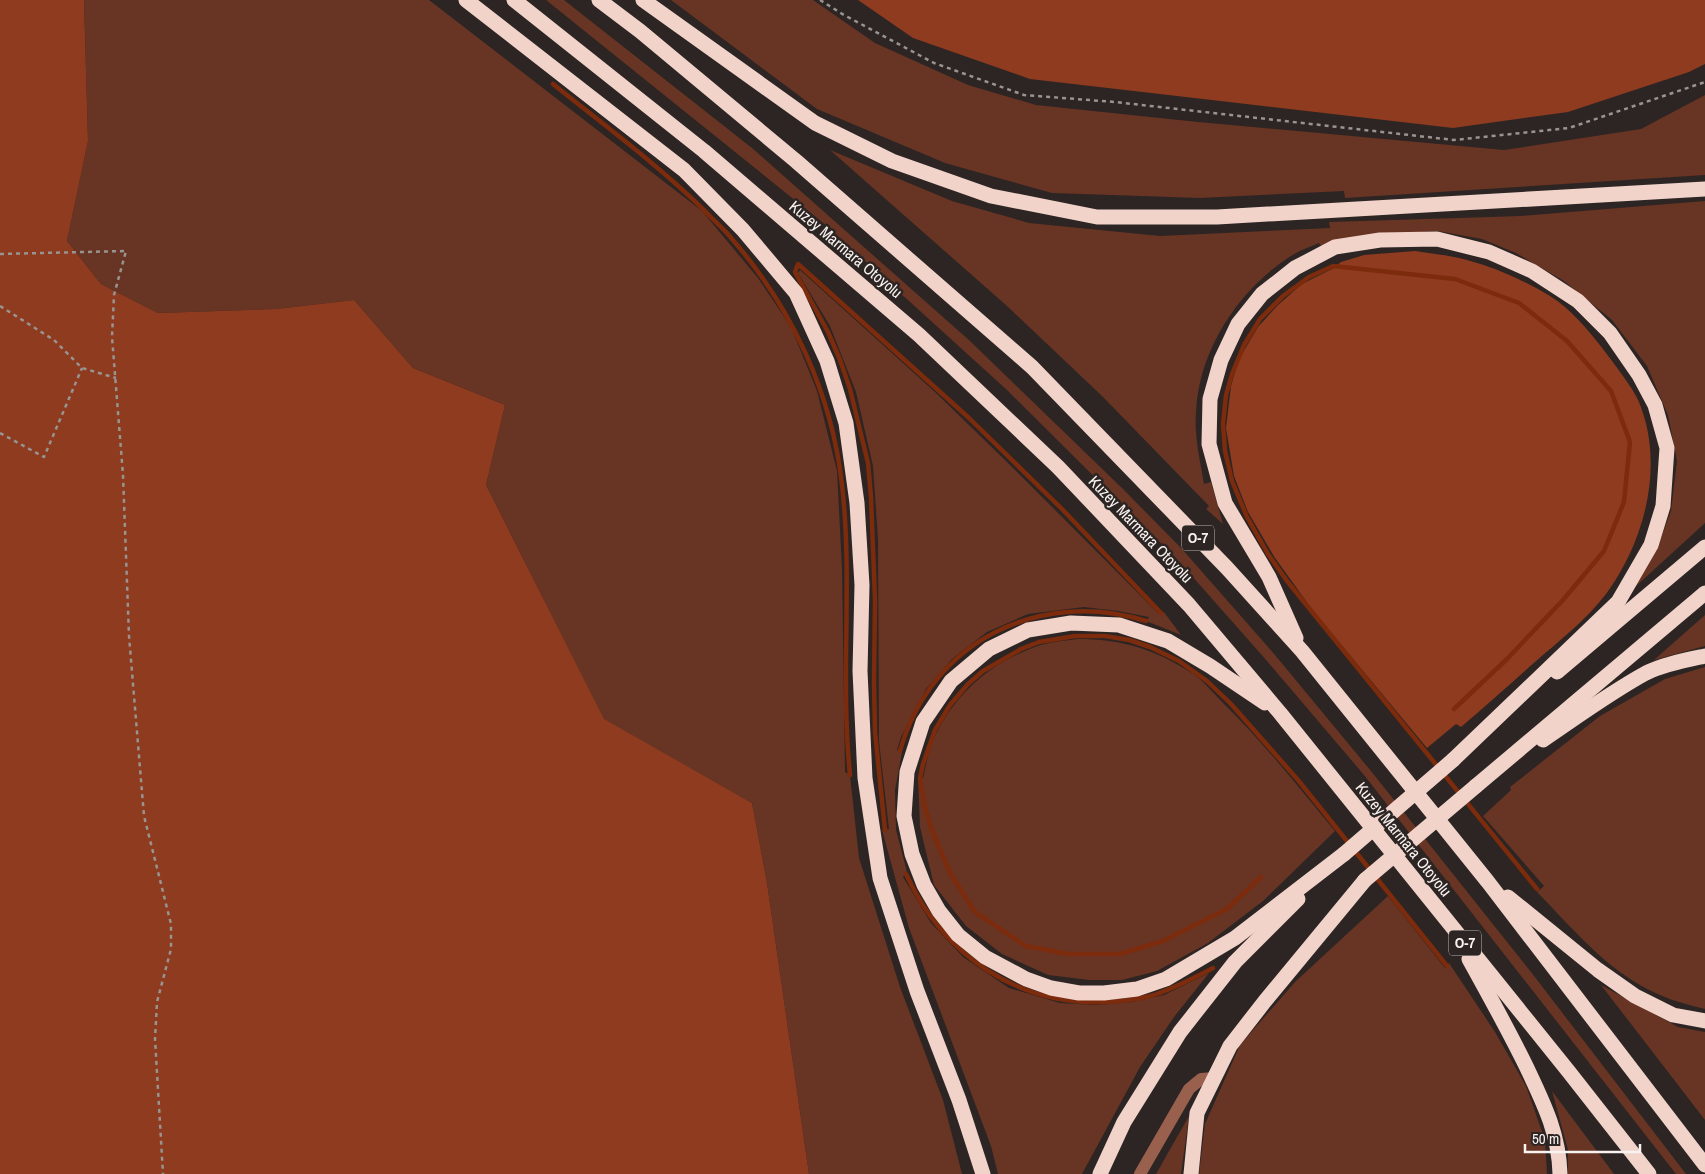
<svg xmlns="http://www.w3.org/2000/svg" width="1705" height="1174" viewBox="0 0 1705 1174" font-family="'Archivo Narrow',sans-serif">
  <rect width="100%" height="100%" fill="#2c2523"/>
  <g fill="#683423">
    <path d="M 84,0 L 429,0 L 702,211 L 758,278 L 791,327 L 817,391 L 837,471 L 842,568 L 845,772 L 850,775 L 859,858 L 900,987 L 943,1100 L 962,1174 L 809,1174 L 767,883 L 752,803 L 604,720 L 486,485 L 505,405 L 413,368 L 354,300 L 276,309 L 158,313 L 101,284 L 67,241 L 88,141 Z"/>
    <path d="M 546,0 L 564,0 L 752,148 L 970,341 L 1123,489 L 1182,549 L 1275,655 L 1371,771 L 1531,972 L 1686,1174 L 1676,1174 L 1364,775 L 1267,661 L 1176,558 L 1007,390 L 822,222 Z"/>
    <path d="M 671,0 L 813,0 L 875,43 L 968,85 L 1036,105 L 1198,122 L 1504,150 L 1641,129 L 1705,95 L 1705,175 L 1345,198 L 1344,191 L 1200,198 L 1052,193 L 945,163 L 817,109 Z"/>
    <path d="M 830,150 L 952,201 L 1029,223 L 1160,236 L 1330,228 L 1329,222 L 1521,216 L 1705,201 L 1705,523 L 1635,587 L 1657,549 L 1671,511 L 1677,461 L 1668,415 L 1647,366 L 1612,320 L 1564,281 L 1516,253 L 1482,239 L 1438,231 L 1362,235 L 1321,246 L 1319,243 C 1310,247 1300,250 1291,256 C 1239,289 1199,349 1196,412 C 1194,436 1200,460 1204,484 L 1211,482 L 1223,524 L 1206,509 L 1209,506 L 1103,397 L 1007,306 Z"/>
    <path d="M 800,270 L 935,392 L 1007,462 L 1159,614 L 1164,612 L 1181,635 L 1146,621 L 1149,617 L 1118,611 L 1084,607 L 1028,614 L 987,632 L 952,659 L 926,689 L 901,737 L 897,750 L 902,752 L 895,790 L 896,830 L 907,872 L 903,877 L 931,923 L 963,957 L 1009,988 L 1060,1003 L 1097,1005 L 1132,1002 L 1164,995 L 1209,973 L 1174,1017 L 1140,1067 L 1082,1174 L 998,1174 L 991,1146 L 909,928 L 882,830 L 889,829 L 879,741 L 878,539 L 873,466 L 856,392 L 830,326 L 798,273 Z"/>
    <path d="M 1705,615 L 1705,646 L 1654,660 Z"/>
    <path d="M 1077,639 C 1122,639 1154,649 1192,673 C 1204,681 1214,694 1225,705 C 1265,744 1299,788 1335,831 L 1263,901 L 1208,943 L 1157,971 L 1122,980 L 1089,980 L 1048,975 L 1002,954 L 966,926 L 934,885 L 920,827 L 918,778 L 923,778 C 926,766 928,752 933,741 C 952,696 990,663 1035,647 C 1048,642 1063,641 1077,639 Z"/>
    <path d="M 1705,667 L 1705,1009 C 1683,1004 1660,997 1640,985 C 1600,962 1569,925 1537,892 L 1544,886 L 1483,816 L 1511,790 L 1510,787 L 1600,716 L 1665,679 Z"/>
    <path d="M 1388,896 L 1445,968 L 1449,963 L 1495,1032 L 1526,1086 L 1545,1140 L 1547,1174 L 1199,1174 L 1205,1124 L 1240,1045 L 1295,982 Z"/>
    <path d="M 1601,985 L 1678,1027 L 1705,1032 L 1705,1120 Z"/>
    <path d="M 1552,1091 L 1614,1174 L 1568,1174 L 1568,1150 Z"/>
    <path d="M 1189,1116 L 1181,1174 L 1156,1174 Z"/>
  </g>
  <g fill="#8e3b1f">
    <path d="M 0,0 L 84,0 L 88,141 L 67,241 L 101,284 L 158,313 L 276,309 L 354,300 L 413,368 L 505,405 L 486,485 L 604,719 L 752,803 L 767,883 L 809,1174 L 0,1174 Z"/>
    <path d="M 858,0 L 1705,0 L 1705,64 L 1689,72 L 1568,112 L 1453,128 L 1030,79 L 913,38 Z"/>
    <path d="M 1415,251 C 1432,254 1450,255 1467,260 C 1496,268 1524,280 1550,296 C 1571,309 1588,330 1603,349 C 1614,364 1632,386 1639,402 C 1665,465 1645,541 1606,594 C 1586,620 1559,641 1535,662 C 1510,684 1486,706 1461,727 L 1456,724 L 1427,748 L 1314,612 L 1275,558 L 1248,512 L 1234,476 L 1226,428 L 1231,386 L 1239,359 L 1258,327 L 1278,305 L 1302,284 L 1332,269 L 1341,262 L 1364,255 Z"/>
  </g>
  <g fill="none" stroke-linecap="round" stroke-linejoin="round">
    <g stroke="#7d2b0d" stroke-width="4.5">
      <path d="M 553,84 C 604,125 657,164 704,210 C 713,220 724,229 732,239 C 792,308 832,394 842,485 C 853,581 840,678 850,775"/>
      <path d="M 1454,709 L 1507,659 L 1563,600 L 1604,551 L 1624,502 L 1630,442 L 1611,391 L 1567,341 L 1519,303 L 1455,279 L 1333,266 L 1309,277 L 1283,296 L 1260,319 L 1244,345 L 1232,374 L 1226,395 L 1223,424 L 1225,451 L 1232,481 L 1247,517 L 1268,554 L 1287,581 L 1537,889"/>
      <path d="M 900,751 C 931,641 1040,588 1146,621"/>
      <path d="M 885,830 L 875,732 L 874,682 L 875,600 L 871,497 L 868,463 L 850,389 L 840,360 L 828,332 L 795,272 L 798,264 L 969,418 L 1062,509 L 1161,613"/>
      <path d="M 906,874 C 943,955 1018,1007 1109,1002 C 1123,1001 1140,999 1154,995 C 1174,988 1194,978 1213,968"/>
      <path d="M 1261,877 L 1227,909 L 1163,941 L 1120,954 L 1068,954 L 1026,946 L 975,912 L 951,875 L 931,828 L 925,808 L 921,785 L 920,778 L 923,764 L 935,730 L 950,705 L 968,684 L 983,671 L 1021,649 L 1039,642 L 1075,636 L 1105,636 L 1129,640 L 1150,647 L 1179,661 L 1207,681 L 1231,704 L 1298,780 L 1447,966"/>
    </g>
    <g stroke="#999391" stroke-width="2.5" stroke-dasharray="4 4" stroke-linecap="butt">
      <path d="M 820,0 L 844,15 L 934,63 L 1024,95 L 1115,102 L 1454,140 L 1569,128 L 1705,82"/>
      <path d="M 0,254 L 126,251 L 114,295 L 112,337 L 123,475 L 129,636 L 144,816 L 171,924 L 171,949 L 157,1002 L 155,1039 L 163,1174"/>
      <path d="M 0,306 L 54,340 L 82,368 L 116,378"/>
      <path d="M 0,433 L 44,457 L 82,368"/>
    </g>
    <path stroke="#9a604e" stroke-width="12" d="M 1140,1174 L 1189,1089 L 1201,1079 L 1214,1078"/>
    <g stroke="#f1d3ca" stroke-width="15">
      <path d="M 466,0 L 684,170 L 743,230 L 796,293 L 827,361 L 846,423 L 857,503 L 862,585 L 860,671 L 865,778 L 880,878 L 917,991 L 959,1100 L 983,1174"/>
      <path d="M 514,0 L 704,151 L 919,335 L 1058,467 L 1189,605 L 1280,713 L 1569,1072 L 1649,1174"/>
      <path d="M 599,0 L 640,31 L 796,161 L 1032,367 L 1227,568 L 1302,651 L 1488,882 L 1705,1165"/>
      <path d="M 643,0 L 815,123 L 892,161 L 991,196 L 1097,217 L 1217,217 L 1705,189"/>
      <path d="M 1296,638 L 1269,577 L 1225,503 L 1209,444 L 1210,399 L 1221,360 L 1238,324 L 1262,294 L 1295,268 L 1335,247 L 1380,240 L 1437,239 L 1489,252 L 1532,271 L 1578,301 L 1610,333 L 1639,375 L 1655,405 L 1667,448 L 1663,506 L 1651,545 L 1618,602 L 1453,760"/>
      <path d="M 1557,672 L 1705,547"/>
      <path d="M 1265,703 L 1210,666 L 1168,641 L 1119,625 L 1071,623 L 1028,630 L 989,649 L 951,681 L 923,722 L 907,772 L 904,816 L 912,854 L 924,885 L 939,911 L 958,935 L 985,957 L 1026,979 L 1051,988 L 1079,993 L 1104,993 L 1137,989 L 1166,979 L 1235,938 L 1344,854"/>
      <path d="M 1543,740 C 1577,717 1611,692 1646,673 C 1664,664 1686,660 1705,656"/>
      <path d="M 1476,786 L 1705,593"/>
      <path d="M 1508,897 L 1598,970 L 1635,996 L 1673,1015 L 1705,1021"/>
      <path d="M 1469,959 C 1489,995 1509,1031 1527,1068 C 1544,1104 1559,1134 1560,1174"/>
      <path d="M 1100,1174 L 1124,1122 L 1180,1032 L 1235,962 L 1298,899"/>
      <path d="M 1191,1174 L 1197,1113 L 1230,1046 L 1265,1001 L 1365,880"/>
    </g>
    <g stroke="#f1d3ca" stroke-width="15">
      <path d="M 1344,854 L 1453,760"/>
      <path d="M 1365,880 L 1476,786"/>
    </g>
  </g>
  <g text-anchor="middle" stroke-width="5" stroke-linejoin="round" paint-order="stroke">
    <g fill="#2c2523" stroke="#bbb5b3" stroke-width="1">
      <rect x="1182" y="525.5" width="32" height="25" rx="4"/>
      <rect x="1449" y="930.5" width="32" height="25" rx="4"/>
    </g>
    <g font-size="15" font-weight="bold" fill="#f8f3f1">
      <text x="1198" y="543">O-7</text>
      <text x="1465" y="948">O-7</text>
    </g>
    <g font-size="16" fill="#f8f3f1" stroke="#2c2523">
      <text transform="translate(846 249) rotate(40)" y="6">Kuzey Marmara Otoyolu</text>
      <text transform="translate(1141 529) rotate(46)" y="6">Kuzey Marmara Otoyolu</text>
      <text transform="translate(1404 839) rotate(51)" y="6">Kuzey Marmara Otoyolu</text>
    </g>
  </g>
  <path d="M1525 1144v8h115v-8" fill="none" stroke="#f8f3f1" stroke-width="2.5"/>
  <text x="1532" y="1144" font-size="15" fill="#f8f3f1" stroke="#2c2523" stroke-width="4" paint-order="stroke">50 m</text>
</svg>
